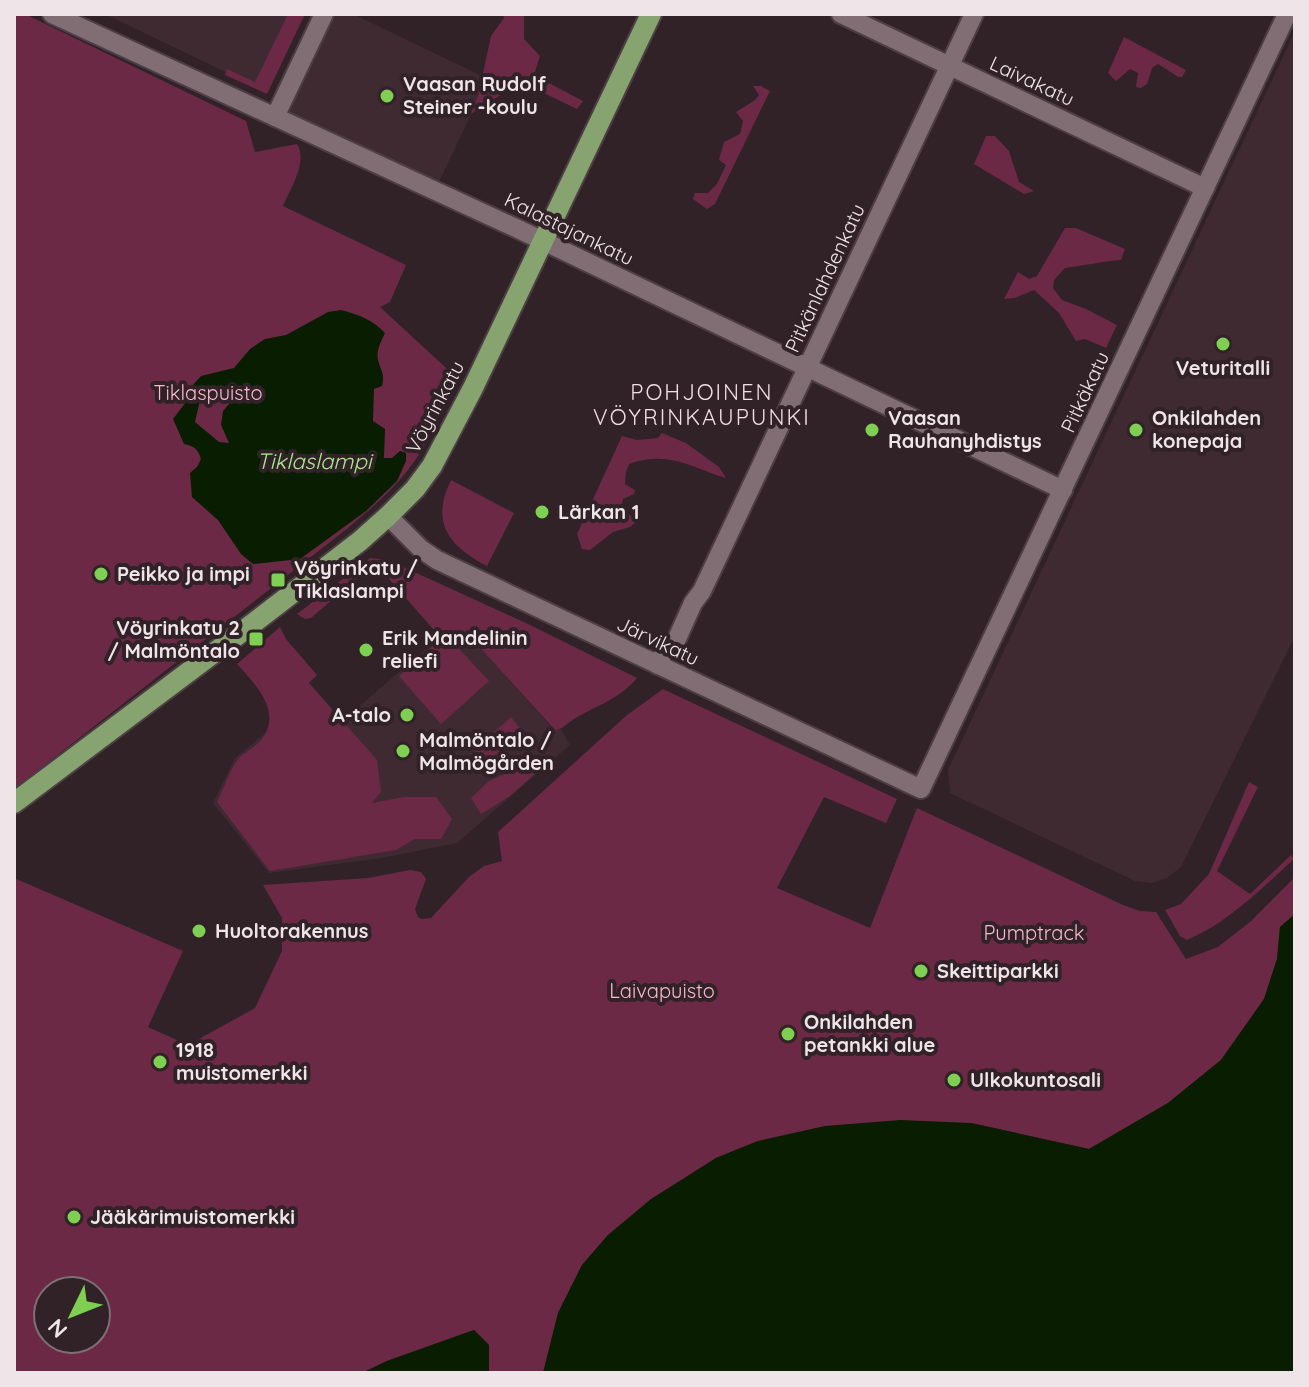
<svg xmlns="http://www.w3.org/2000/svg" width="1309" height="1387" viewBox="0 0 1309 1387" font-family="Quicksand,sans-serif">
  <rect width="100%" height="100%" fill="#302227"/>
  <g fill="#3f2a32">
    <path d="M 105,14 L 302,14 L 265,91 Z"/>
    <path d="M 334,14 L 353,14 L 488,79 L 437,186 L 287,114 Z"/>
    <path d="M 1295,31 L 1295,636 L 1181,867 L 1167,878 L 1152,883 L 1135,881 L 950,793 L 948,770 Z"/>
    <path d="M 440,637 L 471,638 L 554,730 L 561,729 L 570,745 L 457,843 L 382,858 L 269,873 L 213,803 L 235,758 L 316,692 L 342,721 Z"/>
  </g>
  <g fill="#6b2945" fill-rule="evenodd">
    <path d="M 14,14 L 25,14 L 246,121 L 255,152 L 297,144 C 308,162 291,187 283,206 L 406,265 L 390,302 L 380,307 L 457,378 C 445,404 434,431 418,456 C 400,484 374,506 348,528 L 14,789 Z"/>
    <path d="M 288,14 L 305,14 L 267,94 L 225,75 L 227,69 L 255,82 Z"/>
    <path d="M 503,14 L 524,14 L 524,39 L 540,56 L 534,75 L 583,101 L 577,109 L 521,82 L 471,114 L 478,96 L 491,36 L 504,18 Z"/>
    <path d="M 1124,37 L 1186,70 L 1182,77 L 1178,77 L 1158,64 L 1152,68 L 1147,84 L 1141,88 L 1136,87 L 1138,73 L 1130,69 L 1116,81 L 1108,73 Z"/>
    <path d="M 753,86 L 761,86 L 770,91 L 715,204 L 707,209 L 693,199 L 695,193 L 708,193 L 717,184 L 726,165 L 719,160 L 724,142 L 740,134 L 743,121 L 736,112 L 755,100 L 759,95 Z"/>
    <path d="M 986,136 L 995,136 L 1009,151 L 1019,182 L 1034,191 L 1024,194 L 974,164 Z"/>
    <path d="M 1065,228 L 1076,228 L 1125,249 L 1121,260 C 1102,261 1084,266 1065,268 L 1054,280 L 1053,288 L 1062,300 L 1086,309 L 1117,325 L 1106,348 L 1085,339 L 1076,341 L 1059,313 L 1034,290 L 1015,298 L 1004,299 L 1018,272 L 1029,279 L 1037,276 Z"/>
    <path d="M 662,433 L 686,443 L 719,467 L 726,478 C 690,467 668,450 629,464 L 626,472 L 625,484 L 635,490 L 634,494 L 623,499 L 621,508 L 637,521 L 630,527 L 613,532 L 590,550 L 582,549 L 577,534 L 622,436 L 637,440 L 658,438 Z"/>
    <path d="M 451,480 L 514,513 L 487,566 C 449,546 430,523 451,480 Z"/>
    <path d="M 370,558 L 388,560 L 526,623 L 637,678 C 619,700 594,706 571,721 C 565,725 563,729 555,730 L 471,638 L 434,630 L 375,563 L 311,618 L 305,619 L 297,614 Z"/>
    <path d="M 280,627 L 286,639 L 317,675 L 309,683 L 377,760 L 381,792 L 372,803 L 404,797 L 436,797 L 452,819 L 441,839 L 415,839 L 396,850 L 270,871 L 217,802 C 224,789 230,768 240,757 C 248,750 259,745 264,736 C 281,709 254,683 237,664 Z"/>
    <path d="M 443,637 L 448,637 L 489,681 L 441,724 L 399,676 Z"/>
    <path d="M 663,689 L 897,799 L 886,823 L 824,797 L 777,888 L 870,928 L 917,808 L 1123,905 L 1140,911 L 1156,912 L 1186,959 L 1218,947 L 1251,921 L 1295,877 L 1295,914 L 1280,927 L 1277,959 L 1264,999 L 1221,1060 L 1168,1103 L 1089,1149 L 971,1123 L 758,1141 L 716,1158 L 651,1200 L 608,1235 L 582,1265 L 558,1313 L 543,1373 L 489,1373 L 489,1345 L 474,1330 L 387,1361 L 362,1373 L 14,1373 L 14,878 L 183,951 L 148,1027 L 188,1045 L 255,1008 L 282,951 L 282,918 L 263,885 L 368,878 L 410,870 L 421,872 L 426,879 L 415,909 L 418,917 L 422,919 L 431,918 L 469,877 L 484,866 L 502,861 L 498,832 L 627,715 ZM 48,1291 L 96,1291 L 96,1339 L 48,1339 Z"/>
    <path d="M 511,717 L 529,740 L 485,761 L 474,750 Z"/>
    <path d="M 535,761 L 538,771 L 510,796 L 481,814 L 471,798 L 489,781 Z"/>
    <path d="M 1249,782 L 1258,787 L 1217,871 L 1250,894 L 1291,855 L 1294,859 C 1260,890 1229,922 1187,940 L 1180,936 L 1165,910 L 1181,904 L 1209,874 Z"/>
  </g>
  <g fill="#091e00" fill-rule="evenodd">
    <path d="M 341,310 C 359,315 372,319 385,333 C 381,342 376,350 378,360 C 381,372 385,373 382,386 L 374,389 L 373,421 L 385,429 L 384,458 L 392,458 L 400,451 L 406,453 L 406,461 L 397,481 L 366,511 L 300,559 L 253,564 L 241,554 L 218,520 L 192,497 L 190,473 L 197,467 L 201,459 C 198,449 194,446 184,444 L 173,419 L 186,402 L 192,386 L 201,376 L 234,368 L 250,349 L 265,339 L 286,335 L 328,312 ZM 212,387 L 231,387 L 236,396 L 223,411 L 221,425 L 229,443 L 219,442 L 195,422 L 200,400 Z"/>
    <path d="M 1295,914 L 1295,1373 L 543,1373 L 558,1313 L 582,1265 L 608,1235 L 651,1199 L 716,1158 L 758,1141 L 825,1126 L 900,1120 L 971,1123 L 1089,1149 L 1168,1103 L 1221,1060 L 1264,999 L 1277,959 L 1280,927 Z"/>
    <path d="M 474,1330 L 489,1345 L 489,1373 L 362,1373 L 387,1361 Z"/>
  </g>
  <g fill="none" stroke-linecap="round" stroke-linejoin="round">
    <g stroke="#4c3f44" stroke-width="22">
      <g id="minor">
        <path d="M 52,14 L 518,229 L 1063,490"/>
        <path d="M 841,14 L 1205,188"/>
        <path d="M 275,117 L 324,14"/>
        <path d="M 388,516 L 421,549 L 437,560 L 921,789 L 1287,14"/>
        <path d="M 658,665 L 667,645 L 676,641 L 693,603 L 702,591 L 974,14"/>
      </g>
    </g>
    <g stroke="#4c3f44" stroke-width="24">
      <path id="major" d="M 14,803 L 247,628 L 360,541 L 388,516 L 415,489 L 432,466 L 473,388 L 651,14"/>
    </g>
    <use href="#minor" stroke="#806e74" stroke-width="18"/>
    <use href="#major" stroke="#87a370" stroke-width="20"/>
  </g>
  <g fill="#7fd052" stroke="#302227" stroke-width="3">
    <circle cx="387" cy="96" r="8"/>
    <circle cx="1223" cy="344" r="8"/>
    <circle cx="872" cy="430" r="8"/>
    <circle cx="1136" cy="430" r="8"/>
    <circle cx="542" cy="512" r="8"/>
    <circle cx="101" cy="574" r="8"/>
    <rect x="270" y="572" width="16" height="16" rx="4"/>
    <rect x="248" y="631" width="16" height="16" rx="4"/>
    <circle cx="366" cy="650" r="8"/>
    <circle cx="407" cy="715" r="8"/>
    <circle cx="403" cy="751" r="8"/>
    <circle cx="199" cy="931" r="8"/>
    <circle cx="921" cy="971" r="8"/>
    <circle cx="788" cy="1034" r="8"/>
    <circle cx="160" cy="1062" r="8"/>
    <circle cx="954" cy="1080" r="8"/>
    <circle cx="74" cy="1217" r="8"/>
  </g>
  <g text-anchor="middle" stroke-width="8" stroke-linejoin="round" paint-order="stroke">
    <g font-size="20" fill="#efe5e8" stroke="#302227">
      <text transform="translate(1032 81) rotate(25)" y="7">Laivakatu</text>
      <text transform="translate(569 229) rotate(26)" y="7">Kalastajankatu</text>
      <text transform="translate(825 278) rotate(-65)" y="7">Pitkänlahdenkatu</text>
      <text transform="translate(1085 392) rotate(-65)" y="7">Pitkäkatu</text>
      <text transform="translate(435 407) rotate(-62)" y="7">Vöyrinkatu</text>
      <text transform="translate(658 641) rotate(25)" y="7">Järvikatu</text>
    </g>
    <g font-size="20" font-weight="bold" fill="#efe5e8" stroke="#302227" text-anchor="start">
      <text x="403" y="91">Vaasan Rudolf<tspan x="403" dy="23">Steiner -koulu</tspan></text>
      <text x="1223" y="375" text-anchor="middle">Veturitalli</text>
      <text x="888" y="425">Vaasan<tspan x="888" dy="23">Rauhanyhdistys</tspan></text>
      <text x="1152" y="425">Onkilahden<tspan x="1152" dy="23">konepaja</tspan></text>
      <text x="558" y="519">Lärkan 1</text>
      <text x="294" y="575">Vöyrinkatu /<tspan x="294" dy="23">Tiklaslampi</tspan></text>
      <text x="117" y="581">Peikko ja impi</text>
      <text x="240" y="635" text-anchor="end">Vöyrinkatu 2<tspan x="240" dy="23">/ Malmöntalo</tspan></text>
      <text x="382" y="645">Erik Mandelinin<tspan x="382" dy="23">reliefi</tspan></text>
      <text x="391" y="722" text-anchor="end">A-talo</text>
      <text x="419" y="747">Malmöntalo /<tspan x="419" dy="23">Malmögården</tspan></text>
      <text x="215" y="938">Huoltorakennus</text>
      <text x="937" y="978">Skeittiparkki</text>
      <text x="804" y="1029">Onkilahden<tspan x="804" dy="23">petankki alue</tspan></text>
      <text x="176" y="1057">1918<tspan x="176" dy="23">muistomerkki</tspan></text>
      <text x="970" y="1087">Ulkokuntosali</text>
      <text x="90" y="1224">Jääkärimuistomerkki</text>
    </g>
    <g font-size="20" fill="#fbb8cf" stroke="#302227">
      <text x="208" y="400">Tiklaspuisto</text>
      <text x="1034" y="940">Pumptrack</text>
      <text x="662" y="998">Laivapuisto</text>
    </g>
    <g font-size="22" letter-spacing="2" fill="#f1dde3" stroke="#302227">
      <text x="702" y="400">POHJOINEN<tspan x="702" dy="25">VÖYRINKAUPUNKI</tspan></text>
    </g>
    <g font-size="22" font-style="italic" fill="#aae88c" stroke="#302227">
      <text x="314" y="469">Tiklaslampi</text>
    </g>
  </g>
  <rect width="1309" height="1387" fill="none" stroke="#efe5e8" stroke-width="32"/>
  <g transform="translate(72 1315) rotate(227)"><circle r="38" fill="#302227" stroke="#7c7074" stroke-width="2"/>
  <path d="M0-6L14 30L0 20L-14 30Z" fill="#7fd052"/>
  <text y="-12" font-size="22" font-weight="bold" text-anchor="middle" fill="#efe5e8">N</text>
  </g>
</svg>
